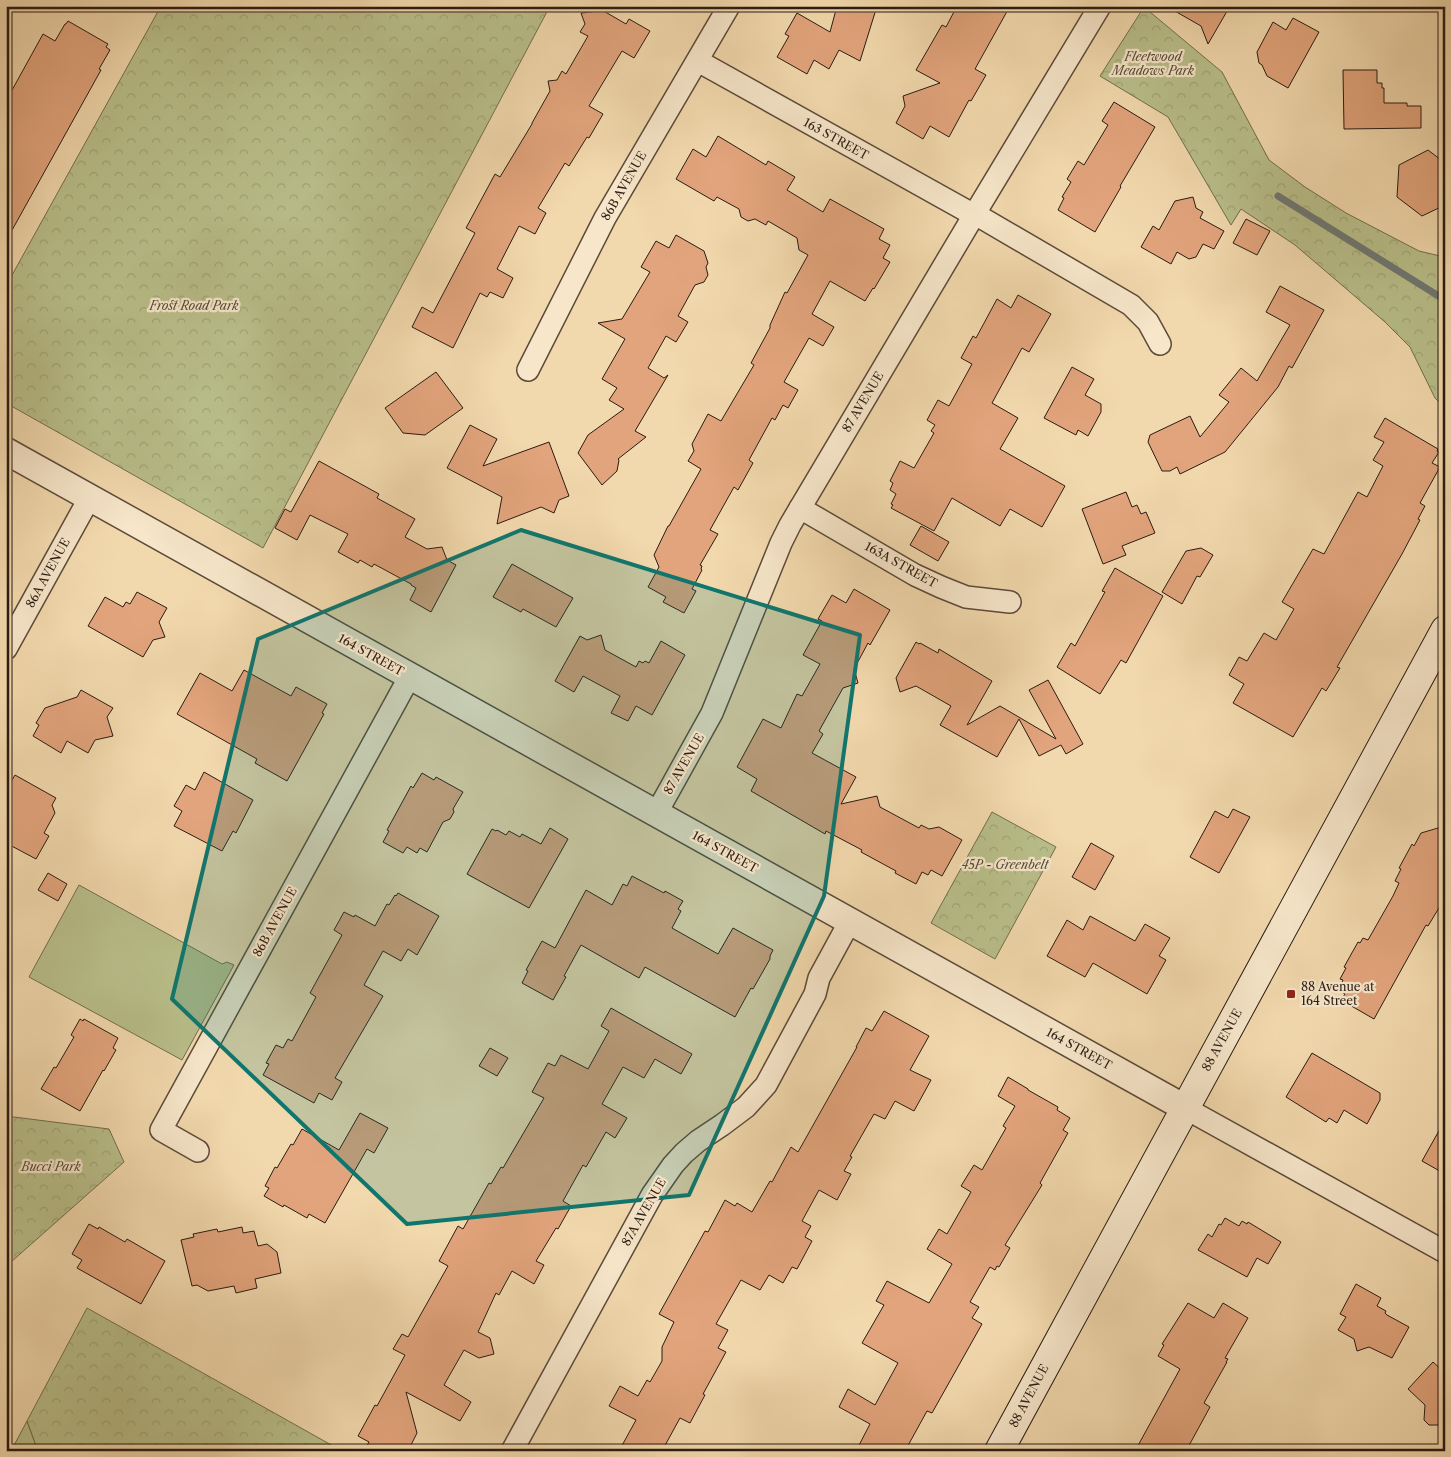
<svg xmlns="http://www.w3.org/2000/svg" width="1451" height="1457" viewBox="0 0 1451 1457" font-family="'Libre Caslon Text',serif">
  <defs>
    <pattern id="forest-crowns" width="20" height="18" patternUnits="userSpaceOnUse" patternTransform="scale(1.25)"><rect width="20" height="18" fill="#b9bf8a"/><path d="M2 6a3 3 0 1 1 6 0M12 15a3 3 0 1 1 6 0" fill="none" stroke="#9fa476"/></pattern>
  </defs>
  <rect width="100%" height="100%" fill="#f2d9ad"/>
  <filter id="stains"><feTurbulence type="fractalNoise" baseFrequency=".004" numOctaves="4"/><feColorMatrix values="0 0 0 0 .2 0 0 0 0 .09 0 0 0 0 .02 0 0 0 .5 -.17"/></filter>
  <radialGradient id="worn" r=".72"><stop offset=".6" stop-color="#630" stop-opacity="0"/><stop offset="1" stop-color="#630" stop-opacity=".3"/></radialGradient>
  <g fill="#b9bf8a" stroke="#726d4e">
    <path d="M 79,885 L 222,964 L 227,962 L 234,965 L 182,1060 L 29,977 Z"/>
    <path d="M 27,1421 L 38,1451 L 11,1451 Z"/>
  </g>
  <g fill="url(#forest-crowns)" stroke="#726d4e">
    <path d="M 161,6 L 550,6 L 263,548 L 6,403 L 6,286 Z"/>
    <path d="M 1144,7 L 1222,72 L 1269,160 L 1305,187 L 1346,213 L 1419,251 L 1440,256 L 1445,256 L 1445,408 L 1435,398 L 1410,347 L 1385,322 L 1295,245 L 1241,209 L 1231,225 L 1168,117 L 1100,76 Z"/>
    <path d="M 992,812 L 1056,847 L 995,959 L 931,923 Z"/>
    <path d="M 6,1116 L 109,1129 L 124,1162 L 11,1262 L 6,1259 Z"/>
    <path d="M 87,1308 L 342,1451 L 38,1451 L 27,1421 Z"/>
  </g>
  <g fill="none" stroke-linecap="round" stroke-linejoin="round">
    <path stroke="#6f7973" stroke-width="7" d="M 1278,196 L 1445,300"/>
  </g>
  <g fill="#e2a47c" stroke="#2a1b13">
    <path d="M 595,6 L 626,24 L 629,19 L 650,31 L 634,58 L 622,51 L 589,106 L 603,114 L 589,138 L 587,137 L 569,166 L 565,163 L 538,208 L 546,213 L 535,234 L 519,226 L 497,269 L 513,278 L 503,298 L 490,292 L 487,297 L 480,293 L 453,348 L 412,327 L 422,307 L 433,313 L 475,233 L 466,228 L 495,174 L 500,177 L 532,124 L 532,123 L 550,91 L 548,81 L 557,80 L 562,71 L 566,74 L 588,36 L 580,32 L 585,24 L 581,13 L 592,12 Z"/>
    <path d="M 837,6 L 877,6 L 860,61 L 839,50 L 829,69 L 814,60 L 807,74 L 777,57 L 789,36 L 785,34 L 797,13 L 830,32 Z"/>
    <path d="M 957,6 L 1010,6 L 975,69 L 986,75 L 971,101 L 969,100 L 949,137 L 930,126 L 923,139 L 896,123 L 905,106 L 903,96 L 940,83 L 916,70 L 942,25 L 946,27 Z"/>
    <path d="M 1166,6 L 1230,6 L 1208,44 L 1201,26 Z"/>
    <path d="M 1293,18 L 1319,32 L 1288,88 L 1267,76 L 1262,65 L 1259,63 L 1257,52 L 1273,22 L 1286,30 Z"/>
    <path d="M 68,21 L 108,44 L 106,47 L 110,50 L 99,69 L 101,70 L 6,241 L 6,101 L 43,34 L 55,41 L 65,24 L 66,24 Z"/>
    <path d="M 1343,70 L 1377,70 L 1377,83 L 1382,83 L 1382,88 L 1384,88 L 1384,103 L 1407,103 L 1407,106 L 1421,106 L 1421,128 L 1344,129 Z"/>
    <path d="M 1114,102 L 1155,127 L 1120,186 L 1121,187 L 1095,232 L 1058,210 L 1064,198 L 1062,197 L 1071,182 L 1067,179 L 1078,161 L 1084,165 L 1108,125 L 1102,121 Z"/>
    <path d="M 718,136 L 766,165 L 768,161 L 795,177 L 787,190 L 823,212 L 830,199 L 884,229 L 879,239 L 890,245 L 883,258 L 890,262 L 874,289 L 873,288 L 865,301 L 830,281 L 812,314 L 834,327 L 823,346 L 809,338 L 784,382 L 798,390 L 788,408 L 783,405 L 775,420 L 772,418 L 749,460 L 753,463 L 738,490 L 734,487 L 710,530 L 718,534 L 700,565 L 702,566 L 701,569 L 702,570 L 692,589 L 696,591 L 684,613 L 663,602 L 666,597 L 648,587 L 659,567 L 654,555 L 668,526 L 669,526 L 701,469 L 688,461 L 694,451 L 692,444 L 708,414 L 721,421 L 754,365 L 751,363 L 770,328 L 770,325 L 785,292 L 787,293 L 808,255 L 799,250 L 797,238 L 768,221 L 766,225 L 755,219 L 748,221 L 741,217 L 739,209 L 717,197 L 714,201 L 676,179 L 693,149 L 706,157 Z"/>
    <path d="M 1428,150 L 1445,163 L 1445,205 L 1422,216 L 1397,197 L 1399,165 Z"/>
    <path d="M 1193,197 L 1196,208 L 1203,212 L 1200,218 L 1224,231 L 1214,249 L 1203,244 L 1196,257 L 1189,259 L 1177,252 L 1171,264 L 1141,247 L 1153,226 L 1159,230 L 1175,201 Z"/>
    <path d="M 1246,219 L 1270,231 L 1257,255 L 1233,243 Z"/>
    <path d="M 676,235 L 704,251 L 708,263 L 706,267 L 708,275 L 704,282 L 695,285 L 678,316 L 688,322 L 676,342 L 666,336 L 648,368 L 664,378 L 668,375 L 635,431 L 646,437 L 618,459 L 619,460 L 617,471 L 602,485 L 578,453 L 588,435 L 624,409 L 609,400 L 617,388 L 602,379 L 625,339 L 598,323 L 622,319 L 650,272 L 641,267 L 656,241 L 669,248 Z"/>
    <path d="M 1280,286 L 1324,310 L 1292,368 L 1289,366 L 1278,387 L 1225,452 L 1180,474 L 1177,467 L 1170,471 L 1162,471 L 1148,442 L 1150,435 L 1190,416 L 1200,437 L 1229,402 L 1219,395 L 1241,368 L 1257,381 L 1290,325 L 1266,312 Z"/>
    <path d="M 1018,295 L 1051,314 L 1029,352 L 1022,348 L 992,403 L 1018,418 L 1000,449 L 1065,486 L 1042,527 L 1010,509 L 1000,526 L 952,498 L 934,531 L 891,508 L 893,505 L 891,504 L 896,494 L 890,490 L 893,483 L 890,481 L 900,461 L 914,468 L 934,433 L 931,431 L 935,425 L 927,420 L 938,400 L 949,406 L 972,364 L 961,358 L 973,336 L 976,338 L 997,299 L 1011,308 Z"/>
    <path d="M 1072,367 L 1094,379 L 1085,395 L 1101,404 L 1101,412 L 1088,436 L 1078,430 L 1076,435 L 1044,418 Z"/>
    <path d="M 436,372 L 463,408 L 425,435 L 403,433 L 385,408 Z"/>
    <path d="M 1385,418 L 1438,449 L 1437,451 L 1439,452 L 1432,463 L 1440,467 L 1420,503 L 1425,506 L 1418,519 L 1420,520 L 1402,554 L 1337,667 L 1340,668 L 1326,691 L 1322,688 L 1293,737 L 1233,703 L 1244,684 L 1229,675 L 1239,657 L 1247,661 L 1264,633 L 1276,640 L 1294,609 L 1282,602 L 1313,549 L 1324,554 L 1358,492 L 1367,497 L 1383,466 L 1373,460 L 1384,442 L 1374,437 Z"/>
    <path d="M 470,425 L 497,439 L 483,466 L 549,442 L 569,496 L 559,500 L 554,513 L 541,507 L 497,524 L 502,497 L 447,468 Z"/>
    <path d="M 319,461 L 379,494 L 377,498 L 415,519 L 405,537 L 427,549 L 442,547 L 447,560 L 456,565 L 431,612 L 410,600 L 416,588 L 411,585 L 411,584 L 374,564 L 372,567 L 360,560 L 358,563 L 338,552 L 348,534 L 310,515 L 297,540 L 275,528 L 285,509 L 291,512 Z"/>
    <path d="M 1126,492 L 1132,507 L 1137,505 L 1141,514 L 1146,512 L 1155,533 L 1122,546 L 1126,555 L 1103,564 L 1082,509 Z"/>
    <path d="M 921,526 L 949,542 L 938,561 L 910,545 Z"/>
    <path d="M 1201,548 L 1213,555 L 1200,577 L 1197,576 L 1182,604 L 1162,592 L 1186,551 Z"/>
    <path d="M 512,564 L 573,598 L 556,627 L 523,609 L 521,612 L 493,597 Z"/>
    <path d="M 1115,568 L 1163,596 L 1126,663 L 1121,660 L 1100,694 L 1057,667 L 1071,643 L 1075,646 L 1105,592 L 1102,591 Z"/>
    <path d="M 854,589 L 890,610 L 870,645 L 868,643 L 854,669 L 858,683 L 843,688 L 819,731 L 823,734 L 812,753 L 856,777 L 841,804 L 877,796 L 880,807 L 919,828 L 921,825 L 929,829 L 939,827 L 962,840 L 942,876 L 931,870 L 928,875 L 922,872 L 916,884 L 895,873 L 896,871 L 861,852 L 862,850 L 826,831 L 825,834 L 751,791 L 757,779 L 737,767 L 763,719 L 781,728 L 797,694 L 802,696 L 820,664 L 803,655 L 822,621 L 818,619 L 832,595 L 846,603 Z"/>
    <path d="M 137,592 L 167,608 L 159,622 L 165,637 L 153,640 L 143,657 L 88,626 L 105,597 L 123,607 L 126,602 L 130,604 Z"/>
    <path d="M 601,635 L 605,650 L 636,667 L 639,661 L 643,663 L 645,661 L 649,663 L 661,641 L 685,655 L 652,715 L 636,706 L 628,721 L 611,713 L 620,696 L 583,676 L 574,692 L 555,681 L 580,636 L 587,640 Z"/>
    <path d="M 916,642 L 919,644 L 920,643 L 938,653 L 939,649 L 992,681 L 967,725 L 1000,706 L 1056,739 L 1029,690 L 1048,680 L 1083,744 L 1066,754 L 1061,745 L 1039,756 L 1019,719 L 997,757 L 940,725 L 951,706 L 916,686 L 900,692 L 896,678 Z"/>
    <path d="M 244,670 L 291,696 L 296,687 L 327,704 L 322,713 L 324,714 L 287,781 L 255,763 L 257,759 L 177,714 L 200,673 L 232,691 Z"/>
    <path d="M 81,690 L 113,708 L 107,717 L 113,736 L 95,740 L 88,753 L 67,741 L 61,753 L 33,736 L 39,725 L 36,723 L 45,708 L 77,697 Z"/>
    <path d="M 204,772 L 253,800 L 236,833 L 233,831 L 222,851 L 174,826 L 182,811 L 174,806 L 186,785 L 195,790 Z"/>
    <path d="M 422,773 L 434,780 L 436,777 L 463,792 L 453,809 L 454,812 L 450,819 L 443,822 L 427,852 L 420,848 L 417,853 L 407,847 L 403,853 L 383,842 L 389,831 L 387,830 L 411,786 L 413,788 Z"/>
    <path d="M 15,775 L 56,798 L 52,805 L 55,813 L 44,833 L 49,836 L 36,859 L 6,843 L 6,803 L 11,793 L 6,790 Z"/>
    <path d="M 1233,809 L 1250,817 L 1219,873 L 1190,857 L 1215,811 L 1228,818 Z"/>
    <path d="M 1445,826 L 1445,898 L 1428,926 L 1426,925 L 1374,1019 L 1341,1000 L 1345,994 L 1338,990 L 1343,980 L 1340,979 L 1346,968 L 1344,967 L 1358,942 L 1360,943 L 1363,938 L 1368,940 L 1393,896 L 1399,883 L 1395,881 L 1401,869 L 1399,868 L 1412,844 L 1414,846 L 1421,833 Z"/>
    <path d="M 550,828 L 568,839 L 529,908 L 467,874 L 492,829 L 496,831 L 497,830 L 506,835 L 509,831 L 520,837 L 522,834 L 541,844 Z"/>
    <path d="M 1091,843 L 1114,856 L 1095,890 L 1072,877 Z"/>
    <path d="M 48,873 L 67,884 L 58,901 L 38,890 Z"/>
    <path d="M 632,876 L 664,893 L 665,891 L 683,901 L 678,909 L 681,911 L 672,928 L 718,954 L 733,928 L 773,950 L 770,956 L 770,959 L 753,989 L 751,988 L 735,1017 L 645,967 L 639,978 L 581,945 L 564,976 L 566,977 L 553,1000 L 522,983 L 528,971 L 526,970 L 542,941 L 555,948 L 586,890 L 612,905 L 623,884 L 627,886 Z"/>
    <path d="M 398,893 L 439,916 L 417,955 L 408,949 L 401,961 L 383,951 L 364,985 L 383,996 L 335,1078 L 342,1082 L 332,1100 L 319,1093 L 314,1103 L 263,1075 L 269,1064 L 266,1063 L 276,1045 L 283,1048 L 288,1039 L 292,1041 L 316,997 L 310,993 L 342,935 L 334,930 L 344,912 L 354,917 L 355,915 L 375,926 L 387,904 L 389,905 L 395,895 L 396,896 Z"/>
    <path d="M 1090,916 L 1135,941 L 1145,924 L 1170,938 L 1159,956 L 1166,960 L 1147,994 L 1093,963 L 1085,977 L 1047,956 L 1067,920 L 1083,930 Z"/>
    <path d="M 611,1008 L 692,1054 L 681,1074 L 655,1059 L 644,1078 L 623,1067 L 602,1104 L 627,1118 L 615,1138 L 606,1132 L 586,1167 L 583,1165 L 563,1201 L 571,1206 L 558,1229 L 556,1228 L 536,1261 L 544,1265 L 534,1284 L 512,1271 L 499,1295 L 496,1293 L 478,1332 L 490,1338 L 494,1354 L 479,1358 L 464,1350 L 444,1385 L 471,1402 L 460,1421 L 406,1392 L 417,1433 L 408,1451 L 364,1451 L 369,1442 L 358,1436 L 375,1405 L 377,1406 L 405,1355 L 393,1349 L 402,1334 L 408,1337 L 448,1266 L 439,1261 L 458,1226 L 463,1229 L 489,1183 L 491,1184 L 501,1167 L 503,1168 L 544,1098 L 532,1092 L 548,1063 L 555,1066 L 561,1055 L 588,1069 L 609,1031 L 601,1026 Z"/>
    <path d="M 884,1011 L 929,1036 L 910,1070 L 931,1080 L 914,1111 L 895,1101 L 885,1119 L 874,1114 L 850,1156 L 852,1157 L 844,1171 L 851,1174 L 837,1200 L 819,1190 L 802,1221 L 811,1226 L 805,1237 L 812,1241 L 797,1269 L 792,1267 L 783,1283 L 769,1275 L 760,1290 L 741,1280 L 716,1324 L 728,1330 L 718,1348 L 726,1352 L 703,1394 L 705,1395 L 690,1423 L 680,1418 L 662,1451 L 619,1451 L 636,1420 L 609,1406 L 620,1386 L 638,1396 L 647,1380 L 650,1382 L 662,1361 L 662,1347 L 674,1322 L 659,1314 L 705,1231 L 708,1232 L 725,1200 L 735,1206 L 737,1203 L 752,1212 L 770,1181 L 772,1182 L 791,1147 L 798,1152 L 857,1047 L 856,1047 L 866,1028 L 872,1031 Z"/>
    <path d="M 80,1019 L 83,1021 L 84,1019 L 118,1038 L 113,1048 L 116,1050 L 104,1071 L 103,1070 L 80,1111 L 41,1089 L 54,1067 L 56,1068 L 74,1037 L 71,1035 Z"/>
    <path d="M 490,1048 L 508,1058 L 497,1076 L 479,1066 Z"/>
    <path d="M 1312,1053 L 1380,1093 L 1380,1100 L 1367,1124 L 1344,1110 L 1337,1123 L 1329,1118 L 1326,1122 L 1286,1097 Z"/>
    <path d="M 1008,1077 L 1028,1089 L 1028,1090 L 1058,1107 L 1057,1110 L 1070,1118 L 1063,1130 L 1068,1133 L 1040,1183 L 1042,1185 L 1005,1245 L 1010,1248 L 999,1267 L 997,1266 L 995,1270 L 990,1267 L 970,1302 L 979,1307 L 972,1318 L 982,1324 L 932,1413 L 927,1411 L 905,1451 L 856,1451 L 870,1424 L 839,1407 L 848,1389 L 875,1405 L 898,1363 L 862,1343 L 884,1305 L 876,1301 L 887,1281 L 929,1303 L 952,1264 L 927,1249 L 939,1229 L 947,1234 L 971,1192 L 961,1186 L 974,1165 L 982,1170 L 1006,1128 L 1003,1126 L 1015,1106 L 998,1096 Z"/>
    <path d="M 360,1113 L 388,1128 L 374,1153 L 367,1149 L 325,1223 L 309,1214 L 307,1218 L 284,1205 L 283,1207 L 264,1196 L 269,1188 L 265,1186 L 275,1167 L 277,1168 L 291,1144 L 293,1145 L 302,1129 L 339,1150 Z"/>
    <path d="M 1445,1120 L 1445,1174 L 1422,1161 Z"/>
    <path d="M 1225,1218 L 1239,1226 L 1242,1221 L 1247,1224 L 1248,1222 L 1281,1242 L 1268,1264 L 1257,1258 L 1247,1277 L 1198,1250 L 1208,1234 L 1212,1237 L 1219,1224 L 1221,1225 Z"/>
    <path d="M 89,1224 L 98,1229 L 99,1227 L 125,1242 L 127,1239 L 165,1261 L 141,1304 L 77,1268 L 82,1260 L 72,1254 Z"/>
    <path d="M 242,1227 L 243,1233 L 254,1231 L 258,1246 L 267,1244 L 277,1252 L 281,1273 L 255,1279 L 257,1288 L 236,1293 L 234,1286 L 208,1291 L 197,1285 L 192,1286 L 181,1240 L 194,1237 L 193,1234 L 217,1229 L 218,1232 Z"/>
    <path d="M 1356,1284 L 1381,1298 L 1377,1306 L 1386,1311 L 1385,1313 L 1387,1315 L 1409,1327 L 1392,1358 L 1369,1347 L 1357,1351 L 1354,1339 L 1338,1330 L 1346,1317 L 1340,1314 Z"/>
    <path d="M 1188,1303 L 1214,1318 L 1223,1303 L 1248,1318 L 1225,1358 L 1228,1359 L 1226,1362 L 1227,1362 L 1204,1403 L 1210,1407 L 1186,1451 L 1135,1451 L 1180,1369 L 1158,1356 L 1164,1345 L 1162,1344 Z"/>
    <path d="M 1433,1362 L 1445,1373 L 1445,1425 L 1429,1425 L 1424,1420 L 1425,1405 L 1408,1389 Z"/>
  </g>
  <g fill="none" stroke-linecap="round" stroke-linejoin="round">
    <g stroke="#5c4a3a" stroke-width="24">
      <g id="minor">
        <path d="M 698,61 L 974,215"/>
        <path d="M 975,214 L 1131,305 L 1148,322 L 1160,344"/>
        <path d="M 528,370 L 605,218 L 729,6"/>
        <path d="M 800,508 L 915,575 L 941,587 L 966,597 L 1010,602"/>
        <path d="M 6,649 L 90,497"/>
        <path d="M 656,814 L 712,713 L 781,543 L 790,525 L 974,215 L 1100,6"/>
        <path d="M 1185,1108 L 1445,1252"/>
        <path d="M 198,1151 L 161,1130 L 410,676"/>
        <path d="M 512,1451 L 652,1195 L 673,1165 L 684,1153 L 698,1141 L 722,1125 L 746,1107 L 766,1085 L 815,994 L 819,978 L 850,921"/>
      </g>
    </g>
    <g stroke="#5c4a3a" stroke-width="29">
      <path id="tertiary" d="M 6,451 L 1185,1108"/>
    </g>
    <g stroke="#2a1b13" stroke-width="30">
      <path id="secondary" d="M 999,1451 L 1445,630"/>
    </g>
    <use href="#minor" stroke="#f7e6ca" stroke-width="21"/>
    <use href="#tertiary" stroke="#f7e6ca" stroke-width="26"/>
    <use href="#secondary" stroke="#f7e6ca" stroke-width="28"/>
  </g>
  <path fill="#0f766e" fill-opacity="0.2" stroke="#0f766e" stroke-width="4" stroke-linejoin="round" d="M 521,530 L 860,635 L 824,896 L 689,1195 L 407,1224 L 172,999 L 258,639 Z"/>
  <rect fill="#8f2418" stroke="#f7e6ca" stroke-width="2" x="1286" y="989" width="10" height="10" rx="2.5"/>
  <g text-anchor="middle" stroke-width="4.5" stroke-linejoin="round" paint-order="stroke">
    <g font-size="12" font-style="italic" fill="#554c37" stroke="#f7e6ca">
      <text x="1153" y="61">Fleetwood<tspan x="1153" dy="14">Meadows Park</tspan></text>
      <text x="194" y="310">Frost Road Park</text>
      <text x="1005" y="869">45P - Greenbelt</text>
      <text x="51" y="1171">Bucci Park</text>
    </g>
    <g font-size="12" fill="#2a1b13" stroke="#f7e6ca">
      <text transform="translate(836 139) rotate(29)" y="4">163 STREET</text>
      <text transform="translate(624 186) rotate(-60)" y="4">86B AVENUE</text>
      <text transform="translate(863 402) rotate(-59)" y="4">87 AVENUE</text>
      <text transform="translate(901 565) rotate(29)" y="4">163A STREET</text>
      <text transform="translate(48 573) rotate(-61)" y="4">86A AVENUE</text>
      <text transform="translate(371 655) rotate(29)" y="4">164 STREET</text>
      <text transform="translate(684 764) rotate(-60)" y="4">87 AVENUE</text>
      <text transform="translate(725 852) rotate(29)" y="4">164 STREET</text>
      <text transform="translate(275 922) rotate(-61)" y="4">86B AVENUE</text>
      <text transform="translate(1222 1040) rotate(-61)" y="4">88 AVENUE</text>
      <text transform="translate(1079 1049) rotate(29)" y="4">164 STREET</text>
      <text transform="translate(644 1212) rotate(-60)" y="4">87A AVENUE</text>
      <text transform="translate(1029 1396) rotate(-62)" y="4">88 AVENUE</text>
    </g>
    <g font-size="12" fill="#2a1b13" stroke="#f7e6ca" text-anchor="start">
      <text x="1301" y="991">88 Avenue at<tspan x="1301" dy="14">164 Street</tspan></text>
    </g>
  </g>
  <rect width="1451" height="1457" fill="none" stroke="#f2d9ad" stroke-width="25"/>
  <rect x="8" y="8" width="1436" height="1442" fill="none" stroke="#2a1b13" stroke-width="2.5"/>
  <rect x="12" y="12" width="1426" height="1432" fill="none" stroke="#2a1b13"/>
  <rect width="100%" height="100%" filter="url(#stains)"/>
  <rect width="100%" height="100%" fill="url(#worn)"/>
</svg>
